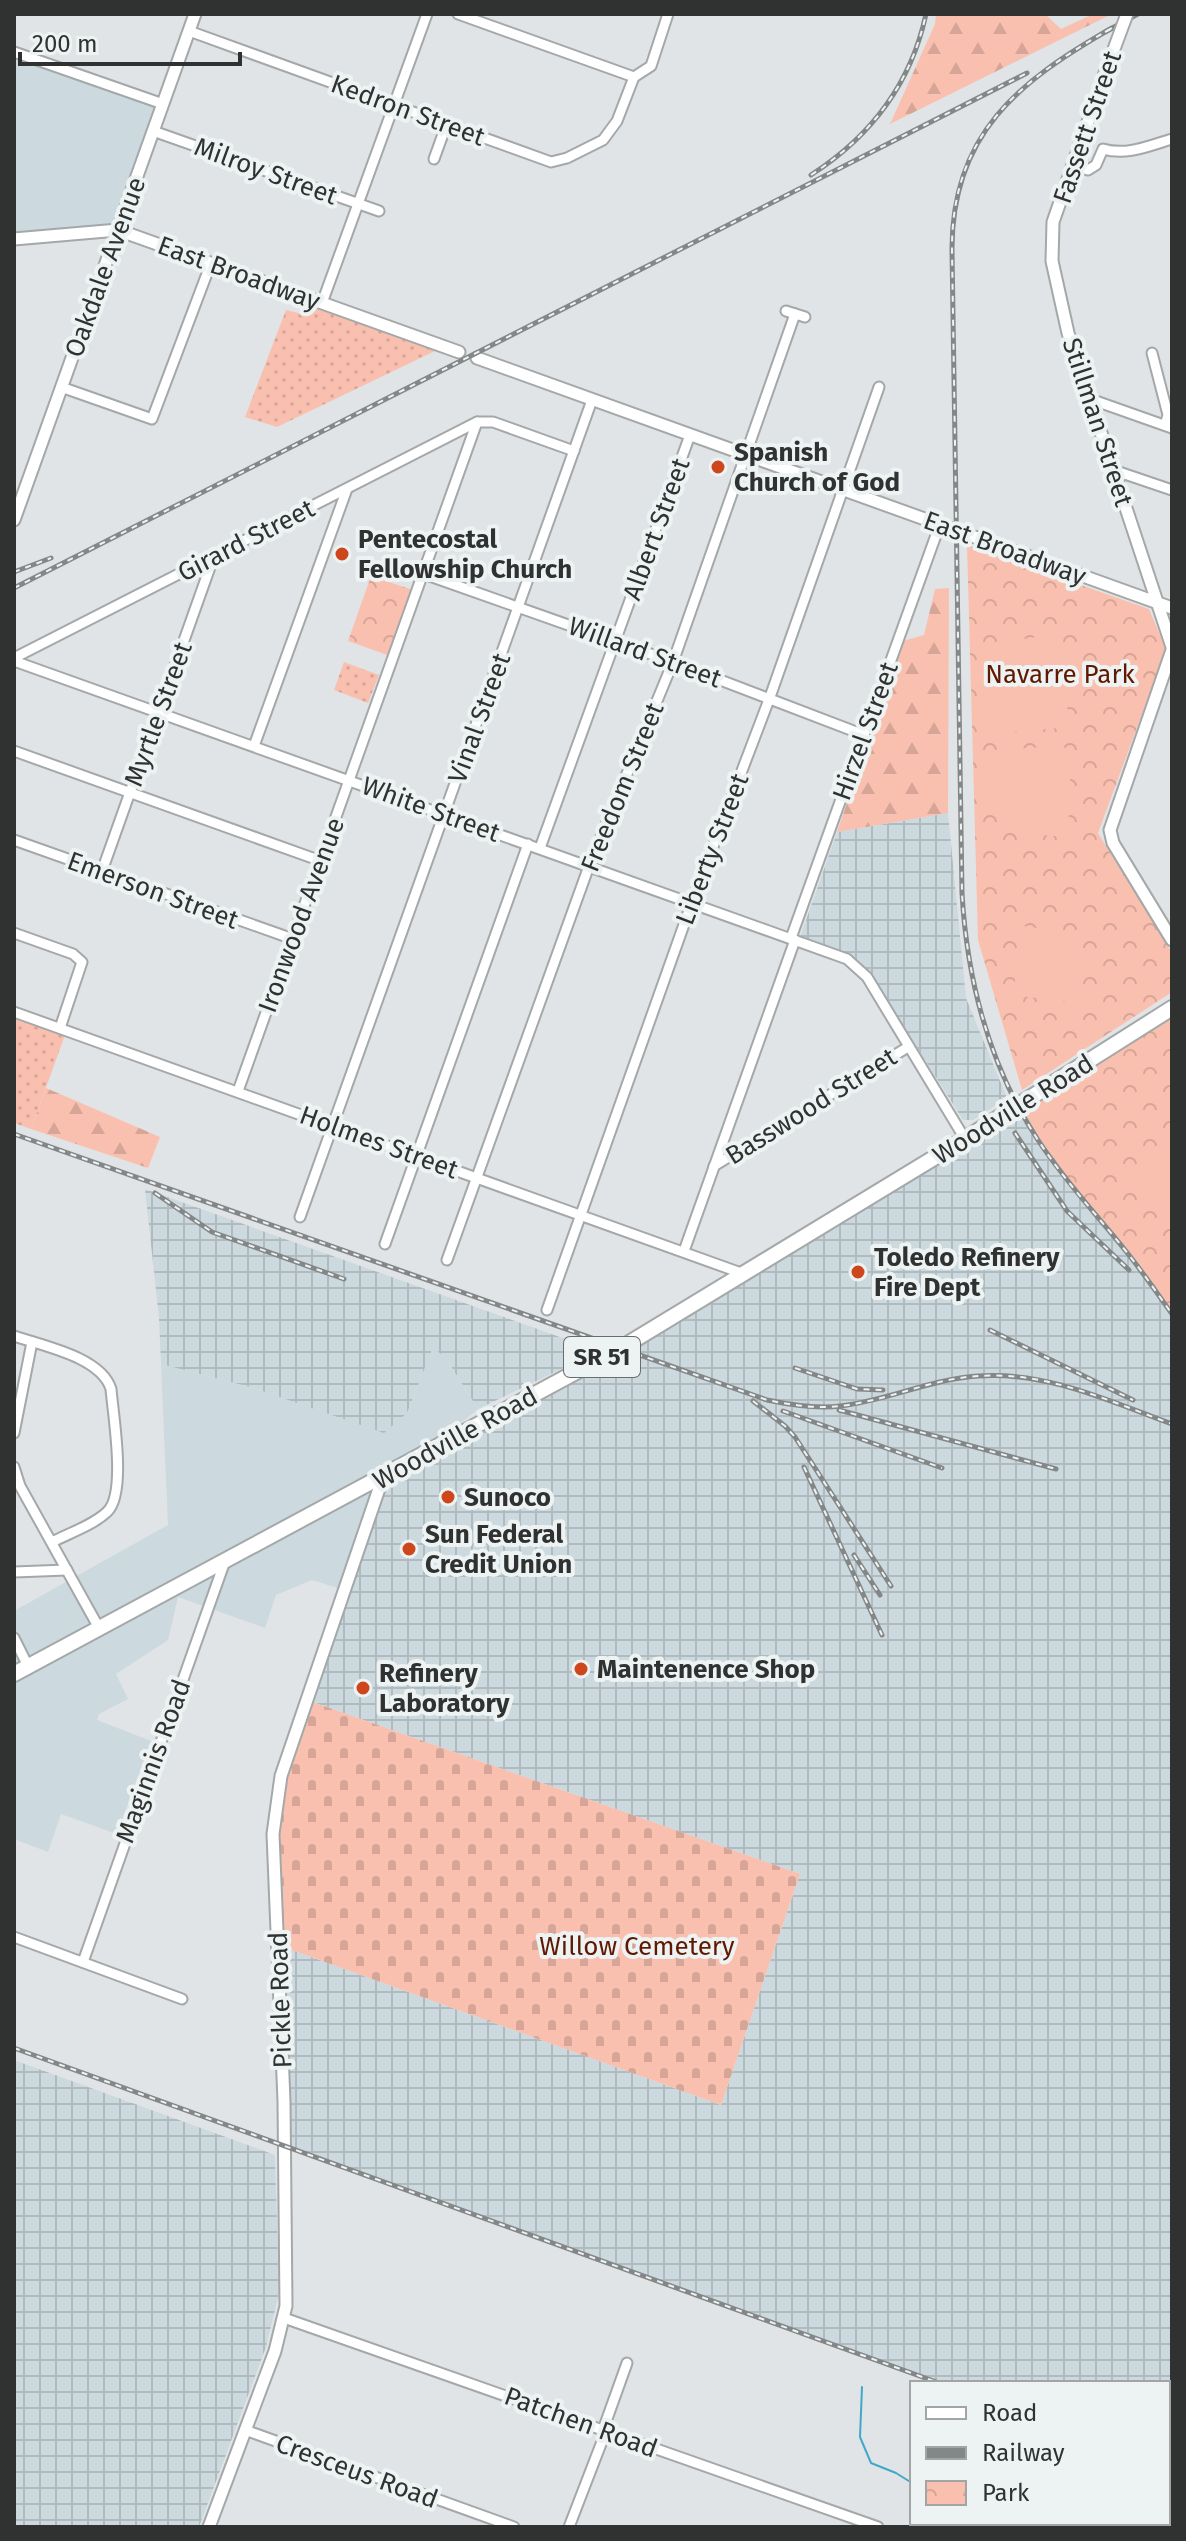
<svg xmlns="http://www.w3.org/2000/svg" width="1186" height="2541" viewBox="0 0 1186 2541" font-family="'Fira Sans',sans-serif">
  <defs>
    <pattern id="industrial-grid" width="8" height="8" patternUnits="userSpaceOnUse" patternTransform="scale(2)"><rect width="8" height="8" fill="#ccd9de"/><path d="M0 4h8M4 0v8" fill="none" stroke="#b0bbbf"/></pattern>
    <pattern id="grass-dots" width="8" height="8" patternUnits="userSpaceOnUse" patternTransform="scale(2)"><rect width="8" height="8" fill="#fac0af"/><path d="M2 2h.1M6 6h.1" fill="none" stroke="#d7a597" stroke-width="1.8" stroke-linecap="round"/></pattern>
    <pattern id="forest-firs" width="22" height="20" patternUnits="userSpaceOnUse" patternTransform="scale(2)"><rect width="22" height="20" fill="#fac0af"/><path d="M5 1l3.5 6h-7zM16 11l3.5 6h-7z" fill="#d7a597"/></pattern>
    <pattern id="cemetery-stones" width="16" height="16" patternUnits="userSpaceOnUse" patternTransform="scale(2)"><rect width="16" height="16" fill="#fac0af"/><path d="M2 7V4a2 2 0 0 1 4 0v3zM10 15v-3a2 2 0 0 1 4 0v3z" fill="#d7a597"/></pattern>
    <pattern id="park-crowns" width="20" height="18" patternUnits="userSpaceOnUse" patternTransform="scale(2)"><rect width="20" height="18" fill="#fac0af"/><path d="M2 6a3 3 0 1 1 6 0M12 15a3 3 0 1 1 6 0" fill="none" stroke="#d7a597"/></pattern>
  </defs>
  <rect width="100%" height="100%" fill="#e0e4e6"/>
  <g fill="#ccd9de">
    <path d="M 14,59 L 158,108 L 114,226 L 14,236 Z"/>
    <path d="M 433,1346 L 447,1360 L 478,1409 L 370,1496 L 338,1588 L 312,1580 L 276,1595 L 265,1628 L 178,1597 L 168,1640 L 116,1674 L 128,1699 L 99,1714 L 97,1720 L 151,1741 L 117,1834 L 61,1814 L 48,1852 L 14,1839 L 14,1611 L 168,1525 L 161,1364 L 250,1387 L 384,1432 L 407,1413 Z"/>
  </g>
  <g fill="url(#industrial-grid)">
    <path d="M 948,813 L 966,998 L 1007,1098 L 973,1120 L 963,1120 L 870,973 L 852,956 L 800,937 L 837,832 Z"/>
    <path d="M 1018,1106 L 1046,1152 L 1139,1268 L 1172,1314 L 1172,2469 L 1168,2467 L 1168,2383 L 937,2383 L 284,2146 L 278,1945 L 721,2105 L 800,1874 L 307,1700 L 383,1477 L 618,1349 Z"/>
    <path d="M 145,1189 L 599,1351 L 478,1409 L 447,1360 L 433,1347 L 407,1413 L 384,1433 L 250,1387 L 161,1364 L 159,1318 Z"/>
    <path d="M 14,2060 L 275,2155 L 279,2293 L 266,2347 L 199,2527 L 14,2527 Z"/>
  </g>
  <g fill="url(#grass-dots)">
    <path d="M 306,304 L 435,351 L 277,427 L 245,417 L 286,310 L 302,314 Z"/>
    <path d="M 344,662 L 379,675 L 368,703 L 334,690 Z"/>
    <path d="M 14,1016 L 65,1035 L 31,1129 L 14,1123 Z"/>
  </g>
  <g fill="url(#forest-firs)">
    <path d="M 936,14 L 1045,14 L 1061,29 L 1093,14 L 1112,14 L 890,124 L 935,24 Z"/>
    <path d="M 949,588 L 948,813 L 837,832 L 903,641 L 924,635 L 935,589 Z"/>
    <path d="M 46,1088 L 160,1137 L 148,1168 L 31,1129 Z"/>
  </g>
  <path fill="url(#cemetery-stones)" d="M 307,1700 L 800,1874 L 721,2105 L 278,1945 L 276,1802 Z"/>
  <g fill="url(#park-crowns)">
    <path d="M 967,545 L 1149,609 L 1166,649 L 1098,833 L 1172,953 L 1172,992 L 1022,1090 L 978,940 Z"/>
    <path d="M 371,576 L 413,590 L 390,656 L 348,641 Z"/>
    <path d="M 1172,1008 L 1172,1314 C 1122,1244 1063,1180 1018,1106 Z"/>
  </g>
  <g fill="#fac0af">
    <path d="M 1055,634 L 1069,719 L 1062,728 L 979,734 L 978,679 L 985,667 L 1017,640 Z"/>
    <path d="M 1063,746 L 1071,754 L 1068,837 L 1013,833 L 1002,825 L 979,790 L 977,751 Z"/>
    <path d="M 1022,926 L 1058,931 L 1082,961 L 1077,1003 L 1019,996 L 1014,988 Z"/>
    <path d="M 1172,1146 L 1172,1196 L 1154,1207 L 1132,1168 Z"/>
  </g>
  <g fill="none" stroke-linecap="round" stroke-linejoin="round">
    <g stroke="#41a8ca" stroke-width="2">
      <path d="M 862,2387 L 860,2437 L 871,2463 L 896,2473 L 912,2483"/>
      <path d="M 935,2523 L 936,2527"/>
    </g>
    <g stroke="#a4a8a9" stroke-width="13">
      <g id="minor">
        <path d="M 458,14 L 634,77"/>
        <path d="M 189,31 L 551,162 L 567,158 L 603,140 L 617,121 L 634,77 L 651,66 L 668,14"/>
        <path d="M 14,52 L 163,104"/>
        <path d="M 153,131 L 379,211"/>
        <path d="M 434,159 L 447,123"/>
        <path d="M 1072,165 L 1088,170 L 1096,165 L 1103,149 C 1127,156 1148,146 1172,139"/>
        <path d="M 322,303 L 427,14"/>
        <path d="M 786,311 L 805,317"/>
        <path d="M 1152,353 L 1168,415 L 1165,425"/>
        <path d="M 61,387 L 152,419 L 211,263"/>
        <path d="M 1090,399 L 1172,428"/>
        <path d="M 1113,470 L 1172,490"/>
        <path d="M 424,574 L 673,662 L 864,735"/>
        <path d="M 14,658 L 477,422 L 493,422 L 574,451"/>
        <path d="M 14,661 L 847,959 L 867,977 L 965,1139"/>
        <path d="M 254,746 L 347,489"/>
        <path d="M 14,751 L 321,861"/>
        <path d="M 14,840 L 293,939"/>
        <path d="M 540,848 L 690,435"/>
        <path d="M 102,871 L 214,556"/>
        <path d="M 14,933 L 73,954 L 82,962 L 60,1028"/>
        <path d="M 791,938 L 940,524"/>
        <path d="M 14,1012 L 744,1274"/>
        <path d="M 238,1091 L 477,422"/>
        <path d="M 714,1166 L 908,1047"/>
        <path d="M 300,1217 L 592,400"/>
        <path d="M 385,1244 L 528,844"/>
        <path d="M 684,1251 L 795,940"/>
        <path d="M 447,1260 L 589,866 L 673,662 L 795,314"/>
        <path d="M 547,1310 L 692,902 L 770,697 L 879,387"/>
        <path d="M 14,1336 C 43,1346 101,1357 111,1389 C 113,1415 127,1494 107,1512 C 93,1525 70,1533 52,1542"/>
        <path d="M 14,1433 L 32,1342"/>
        <path d="M 14,1467 L 20,1486 L 99,1628"/>
        <path d="M 14,1572 L 67,1570"/>
        <path d="M 14,1638 L 28,1666"/>
        <path d="M 14,1937 L 182,1999"/>
        <path d="M 83,1962 L 225,1561"/>
        <path d="M 284,2318 L 878,2527"/>
        <path d="M 245,2430 L 514,2527"/>
        <path d="M 603,2430 L 627,2363"/>
        <path d="M 569,2527 L 606,2431"/>
      </g>
    </g>
    <g stroke="#a4a8a9" stroke-width="15">
      <g id="tertiary">
        <path d="M 1104,76 L 1053,222 L 1052,261 L 1068,333 L 1172,647"/>
        <path d="M 14,239 L 118,230 L 459,352"/>
        <path d="M 477,358 L 1172,608"/>
        <path d="M 14,520 L 195,14"/>
        <path d="M 1172,650 L 1110,830 L 1113,843 L 1172,940"/>
        <path d="M 209,2527 L 275,2351 L 286,2306 L 284,2101 L 273,1834 L 281,1776 L 383,1477"/>
      </g>
    </g>
    <g stroke="#a4a8a9" stroke-width="18">
      <g id="primary">
        <path d="M 14,1674 L 626,1345 L 965,1139 L 1172,1008"/>
        <path d="M 1168,2484 L 1172,2473"/>
        <path d="M 1152,2527 L 1153,2523"/>
      </g>
    </g>
    <use href="#minor" stroke="#fff" stroke-width="9"/>
    <use href="#tertiary" stroke="#fff" stroke-width="11"/>
    <use href="#primary" stroke="#fff" stroke-width="14"/>
    <g stroke="#848788" stroke-width="5">
      <g id="rail">
        <path d="M 1112,28 C 1019,81 951,134 952,251 L 962,893 C 967,981 990,1067 1038,1140 C 1064,1180 1096,1214 1125,1250 C 1142,1271 1157,1293 1172,1314"/>
        <path d="M 1105,32 L 1138,14"/>
        <path d="M 811,175 C 870,137 911,84 926,14"/>
        <path d="M 14,572 L 51,558"/>
        <path d="M 14,588 L 1027,73"/>
        <path d="M 1015,1133 L 1067,1211 L 1129,1270"/>
        <path d="M 14,1134 L 767,1400 C 791,1405 816,1409 840,1406 C 887,1401 930,1379 978,1376 C 1046,1371 1109,1401 1172,1424"/>
        <path d="M 155,1193 L 212,1232 L 344,1279"/>
        <path d="M 990,1330 L 1133,1400"/>
        <path d="M 795,1368 L 857,1389 L 883,1390"/>
        <path d="M 753,1401 L 785,1426 L 795,1437 L 891,1586"/>
        <path d="M 839,1410 L 1056,1469"/>
        <path d="M 783,1411 L 942,1468"/>
        <path d="M 804,1467 L 882,1635"/>
        <path d="M 854,1555 L 880,1595"/>
        <path d="M 14,2048 L 939,2383"/>
        <path d="M 1168,2467 L 1172,2469"/>
      </g>
    </g>
    <use href="#rail" stroke="#edf2f3" stroke-width="2" stroke-dasharray="6" stroke-linecap="butt"/>
    <g stroke="#a4a8a9" stroke-width="15" stroke-linecap="butt">
      <path id="tertiary-bridge" d="M 1104,76 L 1127,14"/>
    </g>
    <use href="#tertiary-bridge" stroke="#fff" stroke-width="11"/>
  </g>
  <g fill="#ce461b" stroke="#edf2f3" stroke-width="3">
    <circle cx="718" cy="467" r="8"/>
    <circle cx="342" cy="554" r="8"/>
    <circle cx="858" cy="1272" r="8"/>
    <circle cx="448" cy="1497" r="8"/>
    <circle cx="409" cy="1549" r="8"/>
    <circle cx="581" cy="1669" r="8"/>
    <circle cx="363" cy="1688" r="8"/>
  </g>
  <g text-anchor="middle" stroke-width="8" stroke-linejoin="round" paint-order="stroke">
    <rect fill="#edf2f3" stroke="#696c6c" stroke-width="2" x="564" y="1337" width="76" height="40" rx="6"/>
    <g font-size="24" font-weight="bold" fill="#303232">
      <text x="602" y="1365">SR 51</text>
    </g>
    <g font-size="26" fill="#303232" stroke="#edf2f3">
      <text transform="translate(408 110) rotate(20)" y="9">Kedron Street</text>
      <text transform="translate(1087 127) rotate(-71)" y="9">Fassett Street</text>
      <text transform="translate(266 171) rotate(20)" y="9">Milroy Street</text>
      <text transform="translate(105 267) rotate(-70)" y="9">Oakdale Avenue</text>
      <text transform="translate(239 273) rotate(20)" y="9">East Broadway</text>
      <text transform="translate(1098 422) rotate(72)" y="9">Stillman Street</text>
      <text transform="translate(656 529) rotate(-70)" y="9">Albert Street</text>
      <text transform="translate(246 540) rotate(-27)" y="9">Girard Street</text>
      <text transform="translate(1005 548) rotate(20)" y="9">East Broadway</text>
      <text transform="translate(645 652) rotate(20)" y="9">Willard Street</text>
      <text transform="translate(158 714) rotate(-70)" y="9">Myrtle Street</text>
      <text transform="translate(479 718) rotate(-70)" y="9">Vinal Street</text>
      <text transform="translate(865 731) rotate(-70)" y="9">Hirzel Street</text>
      <text transform="translate(622 787) rotate(-68)" y="9">Freedom Street</text>
      <text transform="translate(431 809) rotate(20)" y="9">White Street</text>
      <text transform="translate(712 849) rotate(-69)" y="9">Liberty Street</text>
      <text transform="translate(153 890) rotate(20)" y="9">Emerson Street</text>
      <text transform="translate(301 915) rotate(-70)" y="9">Ironwood Avenue</text>
      <text transform="translate(811 1106) rotate(-32)" y="9">Basswood Street</text>
      <text transform="translate(1013 1109) rotate(-32)" y="9">Woodville Road</text>
      <text transform="translate(379 1142) rotate(20)" y="9">Holmes Street</text>
      <text transform="translate(455 1438) rotate(-29)" y="9">Woodville Road</text>
      <text transform="translate(153 1761) rotate(-70)" y="9">Maginnis Road</text>
      <text transform="translate(280 2000) rotate(-92)" y="9">Pickle Road</text>
      <text transform="translate(581 2422) rotate(20)" y="9">Patchen Road</text>
      <text transform="translate(357 2471) rotate(20)" y="9">Cresceus Road</text>
    </g>
    <g font-size="26" font-weight="bold" fill="#303232" stroke="#edf2f3" text-anchor="start">
      <text x="734" y="461">Spanish<tspan x="734" dy="30">Church of God</tspan></text>
      <text x="358" y="548">Pentecostal<tspan x="358" dy="30">Fellowship Church</tspan></text>
      <text x="874" y="1266">Toledo Refinery<tspan x="874" dy="30">Fire Dept</tspan></text>
      <text x="464" y="1506">Sunoco</text>
      <text x="425" y="1543">Sun Federal<tspan x="425" dy="30">Credit Union</tspan></text>
      <text x="597" y="1678">Maintenence Shop</text>
      <text x="379" y="1682">Refinery<tspan x="379" dy="30">Laboratory</tspan></text>
    </g>
    <g font-size="26" fill="#601801" stroke="#edf2f3">
      <text x="1060" y="683">Navarre Park</text>
      <text x="637" y="1955">Willow Cemetery</text>
    </g>
  </g>
  <rect width="1186" height="2541" fill="none" stroke="#303232" stroke-width="32"/>
  <rect x="910" y="2381" width="260" height="144" fill="#edf2f3" stroke="#a1a5a6" stroke-width="2"/>
  <rect x="926" y="2407" width="40" height="12" fill="#ffffff" stroke="#a1a5a6" stroke-width="2"/>
  <text x="982" y="2421" font-size="24" fill="#303232">Road</text>
  <rect x="926" y="2447" width="40" height="12" fill="#848788" stroke="#a1a5a6" stroke-width="2"/>
  <text x="982" y="2461" font-size="24" fill="#303232">Railway</text>
  <rect x="926" y="2481" width="40" height="24" fill="url(#park-crowns)" stroke="#a1a5a6" stroke-width="2"/>
  <text x="982" y="2501" font-size="24" fill="#303232">Park</text>
  <path d="M20 52v12h220v-12" fill="none" stroke="#303232" stroke-width="4"/>
  <text x="32" y="52" font-size="24" fill="#303232" stroke="#edf2f3" stroke-width="6" paint-order="stroke">200 m</text>
</svg>
